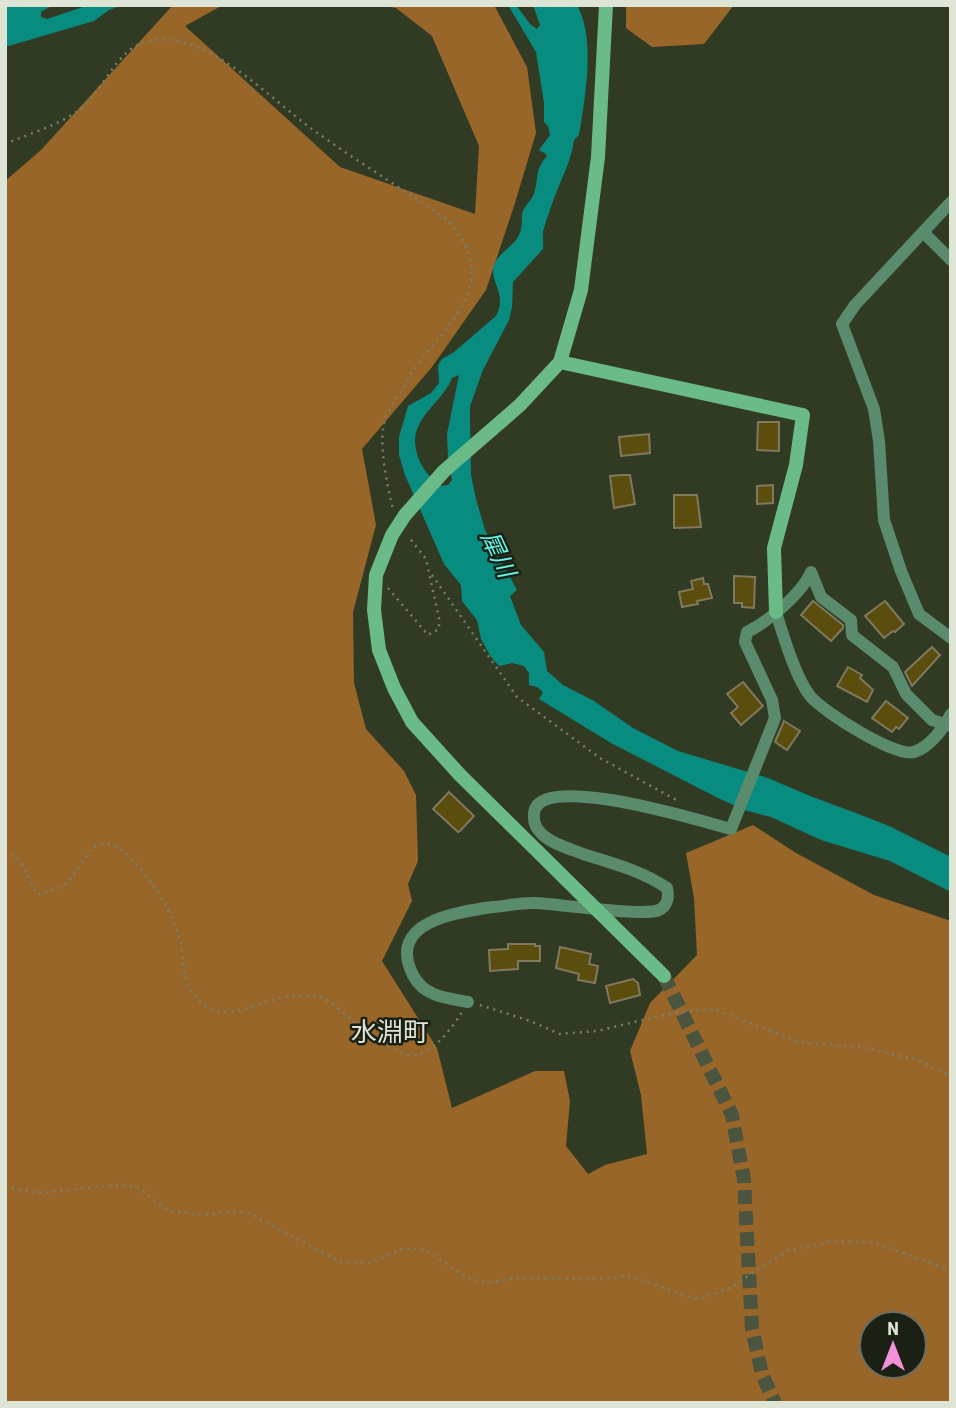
<svg xmlns="http://www.w3.org/2000/svg" width="956" height="1408" viewBox="0 0 956 1408" font-family="'Roboto Condensed','Noto Sans JP',sans-serif">
  <rect width="100%" height="100%" fill="#313a23"/>
  <g fill="#99662a" fill-rule="evenodd">
    <path d="M 173,5 L 223,5 L 185,26 L 340,167 L 475,214 L 479,146 L 432,36 L 396,8 L 380,5 L 494,5 L 527,67 L 536,133 L 515,203 L 486,290 L 432,367 L 362,449 L 376,525 L 353,612 L 354,683 L 366,729 L 404,771 L 416,795 L 418,861 L 408,884 L 412,901 L 382,961 L 437,1048 L 452,1108 L 535,1071 L 564,1071 L 570,1101 L 566,1146 L 588,1174 L 605,1165 L 647,1154 L 641,1095 L 630,1051 L 650,1003 L 697,955 L 694,898 L 686,853 L 753,825 L 796,853 L 874,895 L 951,921 L 951,1403 L 5,1403 L 5,181 L 41,150 ZM 872,1324 L 914,1324 L 914,1366 L 872,1366 Z"/>
    <path d="M 626,5 L 734,5 L 704,44 L 652,47 L 626,28 Z"/>
  </g>
  <g fill="#098c80" fill-rule="evenodd">
    <path d="M 5,5 L 53,5 L 41,12 L 41,17 L 47,19 L 89,5 L 123,5 L 109,10 L 94,21 L 5,47 Z"/>
    <path d="M 508,5 L 516,5 L 530,24 L 537,29 L 540,25 L 533,5 L 577,5 C 596,39 585,98 579,135 L 574,140 C 571,163 559,183 552,204 C 549,213 545,223 543,232 C 542,238 544,243 543,249 L 513,282 L 512,307 L 509,320 L 483,370 L 470,406 L 470,422 L 471,475 L 476,499 L 485,530 L 517,590 L 510,596 L 521,625 L 544,652 L 547,671 L 563,685 L 594,701 L 633,728 L 678,751 L 768,778 L 810,796 L 856,813 L 889,826 L 951,857 L 951,892 L 890,861 L 821,840 L 771,817 L 744,810 L 718,798 L 611,743 L 539,699 L 543,692 L 537,687 L 529,685 L 529,673 L 524,666 L 512,663 L 499,666 L 491,657 L 481,639 L 477,620 L 462,601 L 461,585 L 444,564 L 405,475 L 399,455 L 399,437 L 408,406 L 431,393 L 439,383 L 438,365 L 442,359 L 454,352 L 496,316 C 507,295 492,284 493,269 C 495,254 513,248 519,235 C 522,228 522,222 522,215 C 523,207 530,202 533,196 C 540,179 533,172 547,156 L 546,154 L 539,150 L 550,135 L 548,126 L 544,122 L 544,103 L 536,52 ZM 459,375 L 447,434 L 448,457 L 452,480 L 448,485 L 440,486 C 428,476 419,465 416,450 C 409,418 442,404 452,378 Z"/>
  </g>
  <g fill="#5a4d0d" stroke="#80795e" stroke-width="2">
    <path d="M 758,422 L 779,422 L 779,451 L 757,450 Z"/>
    <path d="M 649,434 L 650,453 L 621,456 L 619,437 Z"/>
    <path d="M 622,475 L 630,475 L 635,504 L 614,508 L 610,476 Z"/>
    <path d="M 773,485 L 773,503 L 757,504 L 757,486 Z"/>
    <path d="M 674,495 L 697,495 L 701,527 L 674,528 Z"/>
    <path d="M 734,576 L 755,577 L 754,608 L 742,607 L 742,603 L 734,603 Z"/>
    <path d="M 703,578 L 704,584 L 708,584 L 712,598 L 697,601 L 698,604 L 682,607 L 679,592 L 693,589 L 691,581 Z"/>
    <path d="M 813,601 L 843,625 L 843,628 L 831,641 L 801,615 Z"/>
    <path d="M 885,601 L 904,624 L 895,632 L 893,631 L 884,638 L 865,616 Z"/>
    <path d="M 932,647 L 940,655 L 912,686 L 905,672 Z"/>
    <path d="M 848,667 L 862,675 L 860,678 L 873,690 L 867,702 L 837,686 Z"/>
    <path d="M 743,682 L 763,706 L 741,725 L 731,713 L 738,707 L 727,694 Z"/>
    <path d="M 886,701 L 908,718 L 899,729 L 896,727 L 892,732 L 872,718 Z"/>
    <path d="M 784,721 L 800,731 L 787,750 L 775,742 Z"/>
    <path d="M 449,792 L 474,816 L 460,831 L 458,832 L 433,809 Z"/>
    <path d="M 508,944 L 535,944 L 535,946 L 540,946 L 540,961 L 518,961 L 518,969 L 490,971 L 489,950 L 508,949 Z"/>
    <path d="M 560,947 L 591,954 L 589,964 L 598,966 L 595,983 L 578,980 L 579,974 L 556,968 Z"/>
    <path d="M 633,979 L 638,983 L 640,995 L 610,1003 L 606,986 Z"/>
  </g>
  <g fill="none" stroke-linecap="round" stroke-linejoin="round">
    <path stroke="#4b543e" stroke-width="14" stroke-dasharray="14 7" stroke-linecap="butt" d="M 664,976 L 732,1115 L 744,1180 L 752,1328 L 762,1374 L 775,1403"/>
    <g stroke="#78806d" stroke-width="2.5" stroke-dasharray="2 5" stroke-linecap="butt">
      <path d="M 5,144 C 29,134 56,126 78,111 C 103,93 115,49 148,41 C 205,28 270,99 312,129 C 355,160 401,188 445,218 C 501,274 457,316 418,364 C 411,373 405,385 398,396 C 394,403 388,411 385,419 C 378,443 387,485 393,509"/>
      <path d="M 432,575 L 517,697 L 600,758 L 680,802"/>
      <path d="M 388,588 L 428,635 L 439,629 L 439,618 L 426,559 L 408,536"/>
      <path d="M 5,852 L 20,860 L 37,894 C 73,889 74,871 94,846 C 101,845 109,843 115,846 C 140,859 171,910 179,936 C 185,958 181,984 199,1001 C 227,1028 264,996 295,996 C 303,996 314,994 321,997 C 330,1000 340,1010 347,1016 C 361,1027 397,1058 416,1055 C 435,1051 452,1028 462,1012"/>
      <path d="M 480,1005 L 530,1021 L 560,1034 L 597,1031 L 672,1013 L 714,1009 L 798,1042 L 860,1047 L 918,1060 L 951,1076"/>
      <path d="M 5,1187 L 39,1193 L 94,1187 L 123,1185 L 139,1188 L 169,1211 L 203,1215 L 236,1211 L 253,1215 L 340,1262 L 366,1263 L 378,1260 L 401,1249 L 424,1249 L 468,1278 L 488,1283 L 517,1278 L 597,1279 L 626,1276 L 646,1281 L 681,1295 L 700,1299 L 729,1288 L 787,1251 L 831,1241 L 876,1243 L 951,1271"/>
    </g>
    <g stroke="#5a8b6c" stroke-width="12">
      <path d="M 951,202 L 855,305 L 842,324 L 874,409 L 879,441 L 884,520 L 901,571 L 919,614 L 951,638"/>
      <path d="M 923,232 L 951,260"/>
      <path d="M 776,612 C 783,635 796,679 811,697 C 824,712 896,758 914,752 C 930,747 944,728 951,714"/>
      <path d="M 468,1002 C 447,998 424,997 413,975 C 386,922 456,912 493,907 C 507,906 522,902 536,903 C 558,904 644,917 659,910 C 668,906 669,896 667,888 C 642,871 612,863 583,854 C 570,849 555,845 544,836 C 536,829 533,823 534,813 C 538,770 704,822 731,829 L 775,718 L 772,700 L 745,642 L 747,632 C 768,622 802,593 811,572 L 821,597 L 851,620 L 852,635 L 893,667 L 906,694 L 932,720 L 951,726"/>
    </g>
    <g stroke="#6abb88" stroke-width="14">
      <path d="M 606,5 L 598,157 L 581,290 L 560,362 L 520,405 L 444,471 L 405,515 L 392,535 L 376,575 L 374,610 L 379,650 L 394,688 L 412,722 L 460,775 L 664,976"/>
      <path d="M 560,362 L 803,415 L 796,465 L 774,548 L 776,612"/>
    </g>
  </g>
  <g text-anchor="middle" stroke-width="5" stroke-linejoin="round" paint-order="stroke">
    <g font-size="24" font-style="italic" fill="#61f8e6" stroke="#1b2015">
      <text transform="translate(498 554) rotate(65)" y="8">犀川</text>
    </g>
    <g font-size="26" fill="#dee4d6" stroke="#1b2015">
      <text x="390" y="1041">水淵町</text>
    </g>
  </g>
  <rect width="956" height="1408" fill="none" stroke="#dee4d6" stroke-width="14"/>
  <g transform="translate(893 1345)"><circle r="33" fill="#1b2015" stroke="#696e62" stroke-width="2"/>
  <path d="M0-5L12 26L0 18L-12 26Z" fill="#f391d6"/>
  <text y="-10" font-size="19" font-weight="bold" text-anchor="middle" fill="#dee4d6">N</text>
  </g>
</svg>
